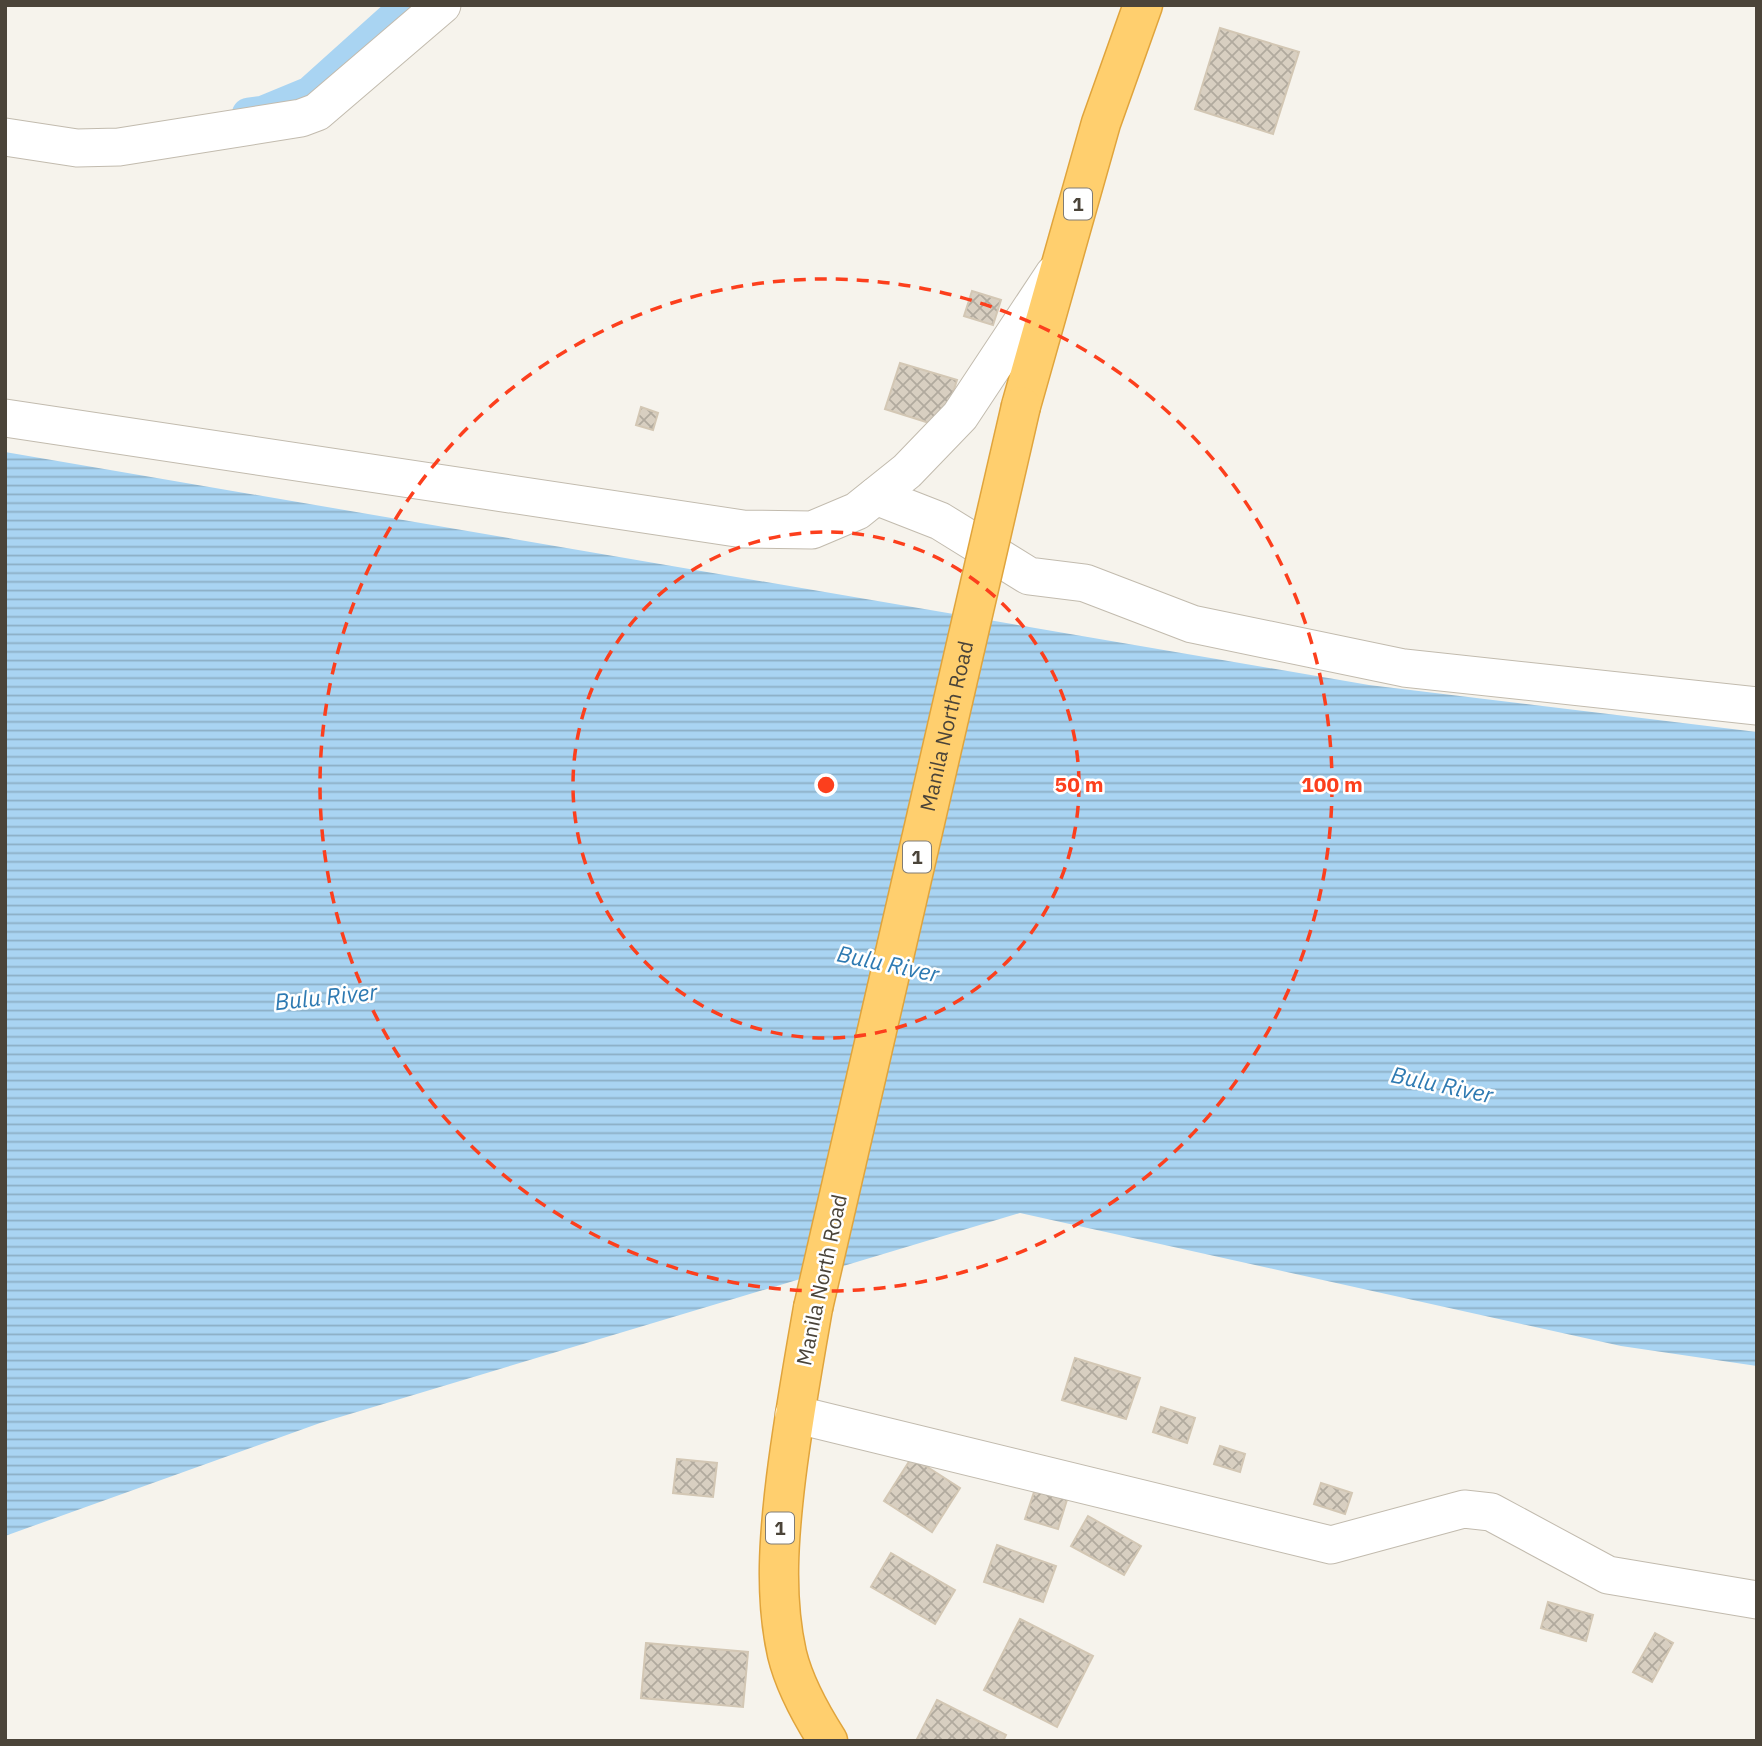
<svg xmlns="http://www.w3.org/2000/svg" width="1762" height="1746" viewBox="0 0 1762 1746" font-family="'IBM Plex Sans',sans-serif">
  <defs>
    <pattern id="water-rules" width="6" height="5" patternUnits="userSpaceOnUse" patternTransform="scale(1.75)"><rect width="6" height="5" fill="#a9d4f2"/><path d="M0 2.5h6" fill="none" stroke="#8caec5"/></pattern>
    <pattern id="building-cross-hatch" width="8" height="8" patternUnits="userSpaceOnUse" patternTransform="scale(1.75)"><rect width="8" height="8" fill="#d8cfc1"/><path d="M0 0l8 8M0 8l8-8" fill="none" stroke="#b1aa9e"/></pattern>
  </defs>
  <rect width="100%" height="100%" fill="#f6f3ec"/>
  <path fill="url(#water-rules)" d="M 5,452 L 1369,685 L 1757,732 L 1757,1366 L 1621,1346 L 1020,1213 L 320,1423 L 5,1536 Z"/>
  <g fill="none" stroke-linecap="round" stroke-linejoin="round">
    <path stroke="#a9d4f2" stroke-width="35" d="M 249,115 L 264,113 L 310,94 L 409,5"/>
  </g>
  <g fill="url(#building-cross-hatch)" stroke="#d3c7b4" stroke-width="2">
    <path d="M 1220,28 L 1299,52 L 1273,134 L 1195,109 Z"/>
    <path d="M 972,291 L 1001,300 L 993,325 L 964,316 Z"/>
    <path d="M 900,363 L 957,380 L 942,427 L 885,409 Z"/>
    <path d="M 641,407 L 658,413 L 653,430 L 636,425 Z"/>
    <path d="M 1075,1358 L 1140,1378 L 1126,1419 L 1062,1400 Z"/>
    <path d="M 1161,1407 L 1195,1418 L 1187,1443 L 1153,1432 Z"/>
    <path d="M 1220,1446 L 1245,1454 L 1240,1472 L 1214,1464 Z"/>
    <path d="M 912,1457 L 960,1488 L 932,1532 L 884,1501 Z"/>
    <path d="M 677,1459 L 717,1463 L 713,1497 L 673,1493 Z"/>
    <path d="M 1038,1480 L 1070,1490 L 1058,1529 L 1025,1519 Z"/>
    <path d="M 1321,1483 L 1352,1493 L 1345,1514 L 1314,1504 Z"/>
    <path d="M 1088,1516 L 1141,1546 L 1124,1575 L 1071,1546 Z"/>
    <path d="M 997,1545 L 1056,1566 L 1043,1602 L 984,1582 Z"/>
    <path d="M 891,1553 L 955,1590 L 935,1624 L 871,1587 Z"/>
    <path d="M 1548,1602 L 1593,1615 L 1586,1641 L 1541,1628 Z"/>
    <path d="M 1020,1619 L 1093,1656 L 1057,1727 L 984,1690 Z"/>
    <path d="M 1655,1633 L 1673,1643 L 1652,1682 L 1633,1672 Z"/>
    <path d="M 646,1643 L 748,1652 L 743,1707 L 641,1698 Z"/>
    <path d="M 937,1700 L 1006,1735 L 1003,1741 L 916,1741 Z"/>
  </g>
  <g fill="none" stroke-linecap="round" stroke-linejoin="round">
    <g stroke="#c2bbae" stroke-width="39">
      <g id="minor">
        <path d="M 5,137 L 77,148 L 119,147 L 301,118 L 317,112 L 442,5"/>
        <path d="M 5,418 L 743,529 L 812,530 L 857,511 L 907,471 L 960,416 L 1054,274"/>
        <path d="M 876,496 L 940,521 L 1029,576 L 1085,583 L 1192,624 L 1404,668 L 1757,706"/>
        <path d="M 794,1414 L 1331,1545 L 1464,1509 L 1491,1512 L 1608,1575 L 1757,1600"/>
      </g>
    </g>
    <g stroke="#e0a43c" stroke-width="41">
      <g id="highway">
        <path d="M 1021,406 L 1101,123 L 1143,5"/>
        <path d="M 813,1308 C 803,1365 793,1421 786,1478 C 779,1536 774,1596 787,1654 C 794,1683 812,1716 828,1741"/>
      </g>
    </g>
    <use href="#minor" stroke="#fff" stroke-width="37"/>
    <use href="#highway" stroke="#ffcf6e" stroke-width="38"/>
    <g stroke="#e0a43c" stroke-width="41" stroke-linecap="butt">
      <g id="highway-bridge">
        <path id="s1" d="M 813,1308 L 1021,406"/>
      </g>
    </g>
    <use href="#highway-bridge" stroke="#ffcf6e" stroke-width="38"/>
  </g>
  <g fill="none" stroke="#fc3f1d" stroke-width="3.5" stroke-dasharray="12 9">
    <circle cx="826" cy="785" r="253"/>
    <circle cx="826" cy="785" r="506"/>
  </g>
  <g text-anchor="middle" stroke-width="5" stroke-linejoin="round" paint-order="stroke">
    <g fill="#fff" stroke="#817c74" stroke-width="2">
      <rect x="1064" y="188.5" width="28" height="31" rx="5"/>
      <rect x="903" y="841.5" width="28" height="31" rx="5"/>
      <rect x="766" y="1512.5" width="28" height="31" rx="5"/>
    </g>
    <g font-size="19" font-weight="bold" fill="#4b4439">
      <text x="1078" y="211">1</text>
      <text x="917" y="864">1</text>
      <text x="780" y="1535">1</text>
    </g>
    <g font-size="21" fill="#4b4439" stroke="#fff">
      <text dy="7" stroke="none"><textPath href="#s1" startOffset="597">Manila North Road</textPath></text>
      <text transform="translate(822 1280) rotate(-78)" y="7">Manila North Road</text>
    </g>
    <g font-size="23" font-style="italic" fill="#2e7ab2" stroke="#fff">
      <text transform="translate(888 964) rotate(12)" y="8">Bulu River</text>
      <text transform="translate(326 997) rotate(-6)" y="8">Bulu River</text>
      <text transform="translate(1442 1085) rotate(12)" y="8">Bulu River</text>
    </g>
  </g>
  <circle cx="826" cy="785" r="10" fill="#fc3f1d" stroke="#fff" stroke-width="3.5"/>
  <g font-size="21" text-anchor="middle" font-weight="bold" fill="#fc3f1d" stroke="#fff" stroke-width="5" stroke-linejoin="round" paint-order="stroke">
    <text x="1079" y="792">50 m</text>
    <text x="1332" y="792">100 m</text>
  </g>
  <rect width="1762" height="1746" fill="none" stroke="#4b4439" stroke-width="14"/>
</svg>
